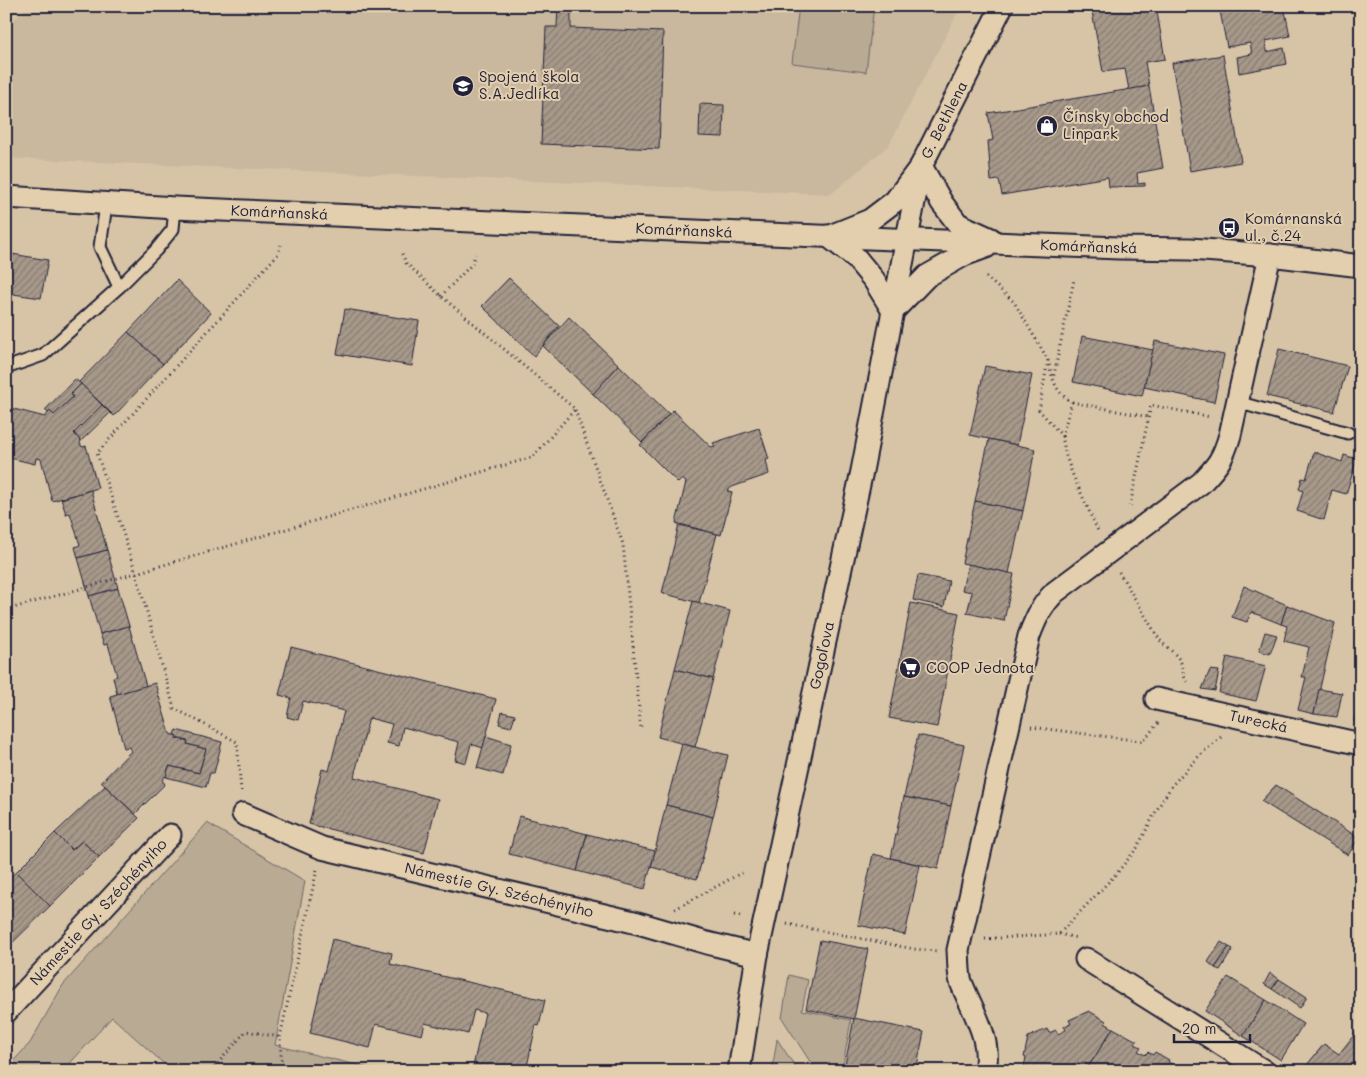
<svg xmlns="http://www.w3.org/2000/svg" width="1367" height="1077" viewBox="0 0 1367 1077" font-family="Mali,sans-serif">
  <defs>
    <pattern id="building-hatch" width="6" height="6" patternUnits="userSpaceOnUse" patternTransform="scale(1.25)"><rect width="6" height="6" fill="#a7998a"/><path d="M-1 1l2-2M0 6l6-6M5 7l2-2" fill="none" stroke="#887c72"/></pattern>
  </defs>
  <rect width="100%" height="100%" fill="#d7c4a6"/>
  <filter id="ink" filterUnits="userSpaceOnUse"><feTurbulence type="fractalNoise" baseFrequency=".02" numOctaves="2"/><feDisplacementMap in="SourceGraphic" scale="10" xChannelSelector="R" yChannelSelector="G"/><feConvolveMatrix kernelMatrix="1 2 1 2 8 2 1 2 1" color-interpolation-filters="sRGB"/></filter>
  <g filter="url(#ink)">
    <path fill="#c9b79e" d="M 29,6 L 961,6 L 889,145 L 831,194 L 6,158 L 6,27 Z"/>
    <g fill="#b9aa94" stroke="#6e6668">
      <path d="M 799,6 L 874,6 L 866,72 L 792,63 Z"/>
      <path d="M 207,823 L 305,881 L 275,1045 L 381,1071 L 172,1071 L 112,1017 L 63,1071 L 6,1071 L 6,1069 L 30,1043 L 63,985 Z"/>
      <path d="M 789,975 L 808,980 L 802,1010 L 851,1020 L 843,1065 L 870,1071 L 816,1071 L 782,1018 Z"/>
      <path d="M 777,1039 L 798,1071 L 772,1071 Z"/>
    </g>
    <g fill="url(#building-hatch)" stroke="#22223b">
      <path d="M 558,6 L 571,6 L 571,28 L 663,32 L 659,149 L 541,144 L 546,27 L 557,27 Z"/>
      <path d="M 1091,6 L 1156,6 L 1165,59 L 1145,62 L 1149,86 L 1129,90 L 1125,69 L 1103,72 Z"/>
      <path d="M 1219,6 L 1284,6 L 1290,36 L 1266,41 L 1267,52 L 1284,48 L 1287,64 L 1239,73 L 1237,57 L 1252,54 L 1250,43 L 1227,47 Z"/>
      <path d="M 1223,55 L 1241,162 L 1190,171 L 1172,63 Z"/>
      <path d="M 1149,86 L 1163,168 L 1137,173 L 1138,184 L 1145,183 L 1145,186 L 1109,187 L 1108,177 L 1002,195 L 999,180 L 991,181 L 988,141 L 993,140 L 988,113 Z"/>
      <path d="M 700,104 L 724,105 L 723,137 L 699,136 Z"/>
      <path d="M 6,253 L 48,260 L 41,298 L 6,293 Z"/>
      <path d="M 509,278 L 559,326 L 534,356 L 482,306 Z"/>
      <path d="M 177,280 L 211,313 L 163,364 L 128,332 Z"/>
      <path d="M 345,309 L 419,321 L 412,366 L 337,354 Z"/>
      <path d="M 569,317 L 619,365 L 593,394 L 543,346 Z"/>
      <path d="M 128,332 L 163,364 L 114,416 L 79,382 Z"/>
      <path d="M 1082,336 L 1153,350 L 1142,396 L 1073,382 Z"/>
      <path d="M 1155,341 L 1224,355 L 1214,402 L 1144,387 Z"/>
      <path d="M 1279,349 L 1348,366 L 1334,412 L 1267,396 Z"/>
      <path d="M 619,365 L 669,414 L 642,442 L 593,394 Z"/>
      <path d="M 985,366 L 1032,375 L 1017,445 L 970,435 Z"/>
      <path d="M 75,379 L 81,384 L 71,394 L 73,397 L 54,415 L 50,411 L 48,413 L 45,410 Z"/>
      <path d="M 81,384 L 102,405 L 74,433 L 81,441 L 80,443 L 82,447 L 86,446 L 98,488 L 52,501 L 41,459 L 36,458 L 35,464 L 6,457 L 6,407 L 45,417 L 50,411 L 54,415 L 73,397 L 71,394 Z"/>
      <path d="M 102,405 L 110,413 L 81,441 L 74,433 Z"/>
      <path d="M 673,410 L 711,447 L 715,446 L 713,443 L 759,428 L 769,459 L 766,460 L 769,474 L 732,487 L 727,491 L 732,492 L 721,535 L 676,523 L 686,482 L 682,479 L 678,483 L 640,445 Z"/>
      <path d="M 989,439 L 1035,449 L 1023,511 L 975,501 Z"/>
      <path d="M 1314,452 L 1342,462 L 1344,455 L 1357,459 L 1346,494 L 1332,490 L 1324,520 L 1297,511 L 1303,491 L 1299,489 L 1302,478 L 1306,479 Z"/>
      <path d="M 91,490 L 107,550 L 78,558 L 75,547 L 80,545 L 70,513 L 66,514 L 61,499 Z"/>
      <path d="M 975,501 L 1023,511 L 1009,573 L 962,563 Z"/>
      <path d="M 679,525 L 717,534 L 699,603 L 662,593 Z"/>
      <path d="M 107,550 L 118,588 L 89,596 L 78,558 Z"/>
      <path d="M 968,564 L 1014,574 L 1004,621 L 967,613 L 972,592 L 962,590 Z"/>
      <path d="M 918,575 L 949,581 L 944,607 L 913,600 Z"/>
      <path d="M 1244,586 L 1287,605 L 1281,624 L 1251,612 L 1247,622 L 1232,617 Z"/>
      <path d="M 118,588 L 129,626 L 100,634 L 89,596 Z"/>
      <path d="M 693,601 L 730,611 L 713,679 L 675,669 Z"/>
      <path d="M 911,603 L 959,613 L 937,727 L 889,718 Z"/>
      <path d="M 1287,605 L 1335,623 L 1314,714 L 1298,710 L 1306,677 L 1302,677 L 1309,647 L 1284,641 L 1287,626 L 1281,624 Z"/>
      <path d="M 129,626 L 146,686 L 117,694 L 113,677 L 117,676 L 108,644 L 104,645 L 100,634 Z"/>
      <path d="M 1265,632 L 1277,635 L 1270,654 L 1259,651 Z"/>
      <path d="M 291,647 L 496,699 L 483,748 L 471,744 L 466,763 L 455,760 L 459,742 L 403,727 L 399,746 L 387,743 L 392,724 L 369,718 L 354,777 L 438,799 L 424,853 L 309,824 L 322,769 L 329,771 L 344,711 L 303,701 L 298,720 L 287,717 L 291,698 L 279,695 Z"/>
      <path d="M 1227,657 L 1266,666 L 1256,701 L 1219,693 Z"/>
      <path d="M 675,669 L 713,679 L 695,747 L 658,737 Z"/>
      <path d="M 1210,670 L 1219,671 L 1215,691 L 1202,689 Z"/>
      <path d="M 155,683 L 170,734 L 177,736 L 176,738 L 188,741 L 187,744 L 206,749 L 199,773 L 169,766 L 166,777 L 165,776 L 162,780 L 165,784 L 135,814 L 101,782 L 131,751 L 129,747 L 124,748 L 110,696 Z"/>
      <path d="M 1319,689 L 1342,693 L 1337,717 L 1314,714 Z"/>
      <path d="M 1359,698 L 1361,699 L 1361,723 L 1354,721 Z"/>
      <path d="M 502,712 L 515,715 L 511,727 L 499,724 Z"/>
      <path d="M 176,730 L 222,742 L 214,773 L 210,773 L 206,787 L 166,777 L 169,766 L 199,773 L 206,749 L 187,744 L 188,741 L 176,738 L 177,736 L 174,734 Z"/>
      <path d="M 918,735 L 964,745 L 951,806 L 904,797 Z"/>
      <path d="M 486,736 L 511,744 L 503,775 L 477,768 Z"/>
      <path d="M 682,744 L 728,755 L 713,817 L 666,805 Z"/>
      <path d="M 1276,785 L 1359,838 L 1348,855 L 1261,801 Z"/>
      <path d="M 105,786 L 139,818 L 99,857 L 82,841 L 72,850 L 55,833 Z"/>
      <path d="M 904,797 L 951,806 L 938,869 L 891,858 Z"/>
      <path d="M 666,805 L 713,817 L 697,879 L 651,867 Z"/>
      <path d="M 519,816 L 587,834 L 577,871 L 509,854 Z"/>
      <path d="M 55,833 L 72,850 L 82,841 L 99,857 L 50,906 L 16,872 Z"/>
      <path d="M 587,834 L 655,851 L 645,889 L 577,871 Z"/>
      <path d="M 873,854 L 920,865 L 905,935 L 858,925 Z"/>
      <path d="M 16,872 L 50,906 L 6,949 L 6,881 Z"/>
      <path d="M 332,939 L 392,953 L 390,964 L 545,1000 L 539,1026 L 536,1025 L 526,1071 L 472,1071 L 485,1013 L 474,1010 L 468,1034 L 425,1023 L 422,1035 L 376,1024 L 370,1048 L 310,1033 Z"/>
      <path d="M 820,940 L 868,949 L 854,1019 L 806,1009 Z"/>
      <path d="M 1221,942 L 1229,947 L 1215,968 L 1208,962 Z"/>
      <path d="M 1229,947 L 1233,949 L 1220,970 L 1215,968 Z"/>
      <path d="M 1270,973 L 1279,979 L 1272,989 L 1264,984 Z"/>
      <path d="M 1228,977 L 1266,1000 L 1243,1036 L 1205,1011 Z"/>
      <path d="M 1279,979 L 1307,997 L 1300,1008 L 1272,989 Z"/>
      <path d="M 1266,1000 L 1303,1024 L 1281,1060 L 1243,1036 Z"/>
      <path d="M 1089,1011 L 1106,1021 L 1105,1023 L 1113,1028 L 1089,1066 L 1083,1062 L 1076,1067 L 1070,1067 L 1069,1071 L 1023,1071 L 1026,1058 L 1024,1057 L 1028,1037 L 1047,1029 L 1049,1033 L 1056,1030 L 1058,1034 L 1066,1030 L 1064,1026 L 1071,1024 L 1069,1020 Z"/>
      <path d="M 854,1018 L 924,1032 L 916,1071 L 875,1071 L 845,1065 Z"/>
      <path d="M 1361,1026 L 1361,1059 L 1352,1071 L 1302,1071 L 1324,1044 L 1339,1054 Z"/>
      <path d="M 1113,1028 L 1137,1041 L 1135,1044 L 1141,1047 L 1138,1051 L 1142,1053 L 1145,1055 L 1148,1052 L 1153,1055 L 1155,1052 L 1169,1060 L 1168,1062 L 1184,1071 L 1097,1071 L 1089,1066 Z"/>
    </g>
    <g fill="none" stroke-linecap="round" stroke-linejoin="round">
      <g stroke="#22223b" stroke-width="15">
        <g id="lane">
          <path d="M 106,205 L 100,247 L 119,287"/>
          <path d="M 6,368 L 43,355 L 119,287 L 156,250 L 173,229 L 175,208"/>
          <path d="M 1237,402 L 1348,433"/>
        </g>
      </g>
      <g stroke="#22223b" stroke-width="25">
        <g id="street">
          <path d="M 921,166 L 942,203 L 958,224 L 991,239"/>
          <path id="s1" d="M 6,197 L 175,208 L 718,232 L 1119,248 L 1190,249 L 1270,255 L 1361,266"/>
          <path d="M 835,234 L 870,220 L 895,201 L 918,170"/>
          <path d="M 828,236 L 855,257 L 874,280 L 893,311"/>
          <path d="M 893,311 L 927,276 L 964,255 L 986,247"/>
          <path id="s2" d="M 1156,699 L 1361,744"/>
          <path id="s3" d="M 243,814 L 322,848 L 638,923 L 707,943 L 757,955"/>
          <path d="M 1086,959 L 1264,1071"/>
          <path id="s4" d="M 6,1012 L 170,835"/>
          <path id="s5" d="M 739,1071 L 757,955 L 862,471 L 921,166 L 1002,6"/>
          <path d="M 985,1071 C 992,1038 972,1011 961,982 C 958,972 959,961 958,950 L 1029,636 C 1036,618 1041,606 1055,592 L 1201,483 C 1218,465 1223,459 1230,435 L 1270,255"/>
        </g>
      </g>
      <g stroke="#22223b" stroke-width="3" stroke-dasharray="1 4" stroke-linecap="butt">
        <path d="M 986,277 L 1014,302 L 1048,360 L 1039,410 L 1062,436 L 1072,402 C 1062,396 1057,390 1053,379 L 1074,280"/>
        <path d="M 441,296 L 473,263 L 475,254"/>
        <path d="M 1048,360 L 1052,376"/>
        <path d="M 1072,402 L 1148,417"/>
        <path d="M 575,410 L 623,544 L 641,729"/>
        <path d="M 1062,436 L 1066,456 L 1072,473 L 1098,531"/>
        <path d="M 1130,506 L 1151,405 L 1210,417"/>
        <path d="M 1119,572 L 1159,639 C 1166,648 1176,652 1181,663 C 1183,669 1183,676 1187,682"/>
        <path d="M 6,610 L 136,573 L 533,457 L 575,409 L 441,296 L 406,263 L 401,251"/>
        <path d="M 1031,727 L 1141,741 L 1146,738 L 1158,723"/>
        <path d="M 241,791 L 237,742 L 174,708 L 136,573 L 97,453 L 278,254 L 281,245"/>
        <path d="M 675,909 L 743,872"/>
        <path d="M 734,915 L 743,917"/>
        <path d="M 787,924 L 914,949 L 936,951"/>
        <path d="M 1059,934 L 1077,938"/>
        <path d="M 985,939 L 1059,934 L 1117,873 L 1137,848 L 1156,811 L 1173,784 L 1201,754 L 1221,737"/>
        <path d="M 280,1037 L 317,869"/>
        <path d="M 211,1071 L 246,1031 L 280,1037 L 282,1071"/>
      </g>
      <use href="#lane" stroke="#e3cfad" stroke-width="11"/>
      <use href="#street" stroke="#e3cfad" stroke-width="21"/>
    </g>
  </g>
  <defs>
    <g id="school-disc" transform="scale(1.125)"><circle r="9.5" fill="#22223b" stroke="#e3cfad"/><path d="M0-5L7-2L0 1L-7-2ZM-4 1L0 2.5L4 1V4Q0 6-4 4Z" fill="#fff"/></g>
    <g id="shop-disc" transform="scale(1.125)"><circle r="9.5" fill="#22223b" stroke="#e3cfad"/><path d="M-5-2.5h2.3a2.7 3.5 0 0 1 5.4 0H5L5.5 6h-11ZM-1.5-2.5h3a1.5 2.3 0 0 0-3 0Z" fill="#fff"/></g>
    <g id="bus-disc" transform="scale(1.125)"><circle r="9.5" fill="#22223b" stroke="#e3cfad"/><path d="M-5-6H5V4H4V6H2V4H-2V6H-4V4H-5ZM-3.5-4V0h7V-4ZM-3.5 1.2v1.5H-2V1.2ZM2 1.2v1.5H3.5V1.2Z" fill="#fff"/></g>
    <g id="supermarket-disc" transform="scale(1.125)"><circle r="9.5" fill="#22223b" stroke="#e3cfad"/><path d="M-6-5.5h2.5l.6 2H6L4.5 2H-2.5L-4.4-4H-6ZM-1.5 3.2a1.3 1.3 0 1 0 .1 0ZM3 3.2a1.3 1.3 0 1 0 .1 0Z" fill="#fff"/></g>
  </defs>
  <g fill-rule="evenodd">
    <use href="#school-disc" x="463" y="86"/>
    <use href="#shop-disc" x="1047" y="126"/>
    <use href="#bus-disc" x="1229" y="228"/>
    <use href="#supermarket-disc" x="910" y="668"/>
  </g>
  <g text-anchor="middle" stroke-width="4" stroke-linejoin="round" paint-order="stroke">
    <g font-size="15" fill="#22223b" stroke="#e3cfad" text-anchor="start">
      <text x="479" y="82">Spojená škola<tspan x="479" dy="17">S.A.Jedlíka</tspan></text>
      <text x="1063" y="122">Čínsky obchod<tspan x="1063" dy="17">Linpark</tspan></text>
      <text x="1245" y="224">Komárnanská<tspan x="1245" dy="17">ul., č.24</tspan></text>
      <text x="926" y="673">COOP Jednota</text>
    </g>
    <g font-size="15" fill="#22223b" stroke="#e3cfad">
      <text dy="5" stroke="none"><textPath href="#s5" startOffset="975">G. Bethlena</textPath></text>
      <text dy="5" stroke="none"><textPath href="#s1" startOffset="274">Komárňanská</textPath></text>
      <text dy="5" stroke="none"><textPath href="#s1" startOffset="679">Komárňanská</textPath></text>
      <text dy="5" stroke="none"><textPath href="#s1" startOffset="1084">Komárňanská</textPath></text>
      <text dy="5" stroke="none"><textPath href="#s5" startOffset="424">Gogoľova</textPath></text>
      <text dy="5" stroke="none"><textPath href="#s2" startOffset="105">Turecká</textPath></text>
      <text dy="5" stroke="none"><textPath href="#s3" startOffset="268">Námestie Gy. Széchényiho</textPath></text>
      <text dy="5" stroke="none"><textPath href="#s4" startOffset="136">Námestie Gy. Széchényiho</textPath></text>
    </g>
  </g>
  <rect width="1367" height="1077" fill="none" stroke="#e3cfad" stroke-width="25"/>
  <rect x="12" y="12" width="1342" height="1052" fill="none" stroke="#22223b" stroke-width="2" filter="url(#ink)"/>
  <path d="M1174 1034v8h76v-8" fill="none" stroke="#22223b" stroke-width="2.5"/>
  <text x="1182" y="1034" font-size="15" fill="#22223b" stroke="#e3cfad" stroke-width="4" paint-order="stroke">20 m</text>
</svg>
